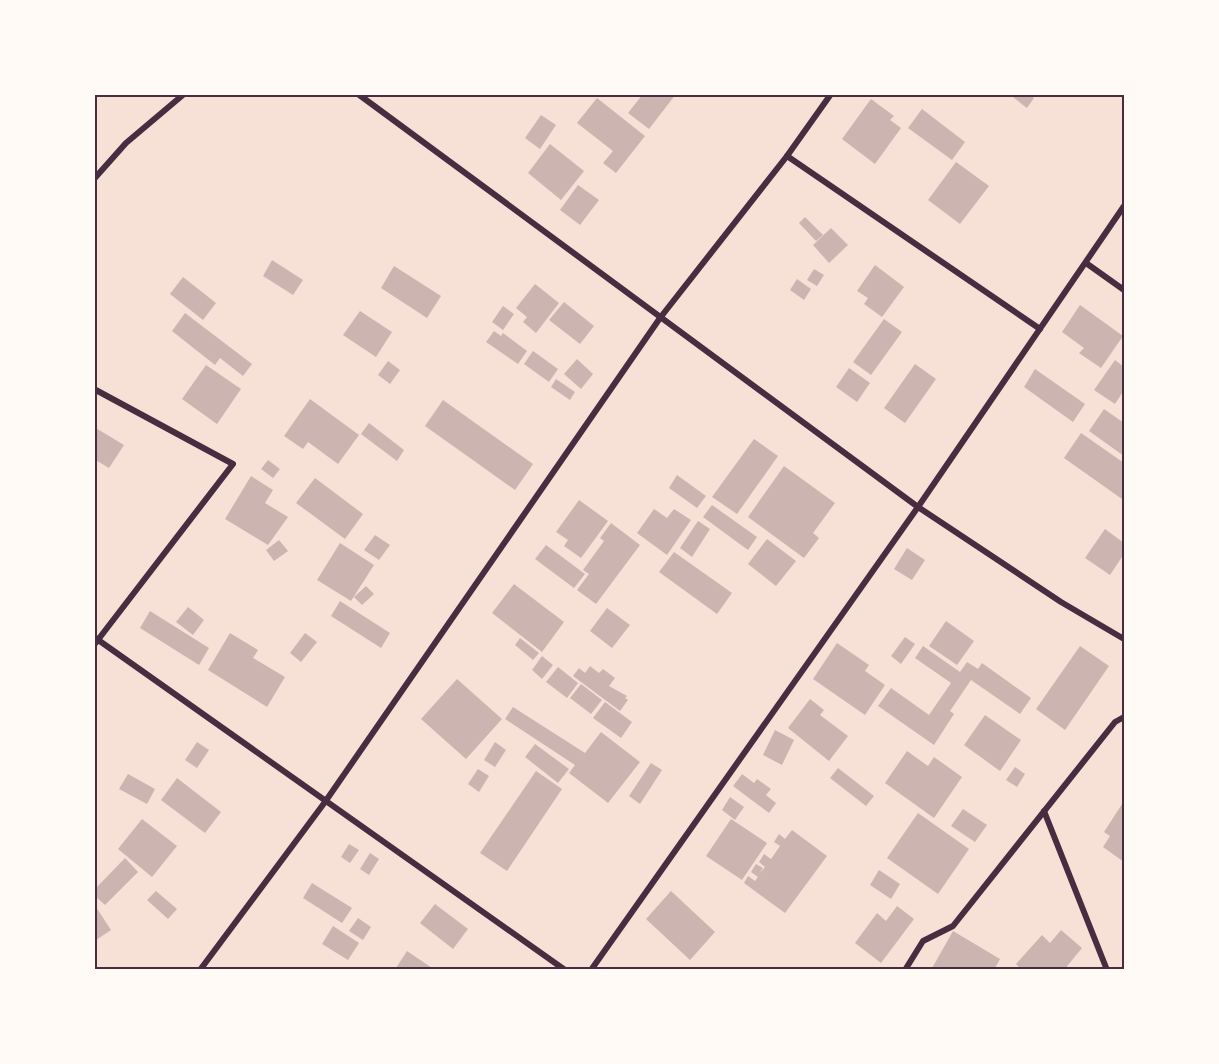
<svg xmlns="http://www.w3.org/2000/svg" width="1219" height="1064" viewBox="0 0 1219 1064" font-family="'Source Sans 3',sans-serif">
  <rect width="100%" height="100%" fill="#f7e1d7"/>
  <g fill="#ccb4b1">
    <path d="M 643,94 L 676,94 L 649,129 L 628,113 Z"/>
    <path d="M 1009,94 L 1029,94 L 1034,98 L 1027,108 Z"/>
    <path d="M 597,98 L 645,136 L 616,173 L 603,163 L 613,151 L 577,123 Z"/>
    <path d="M 871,99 L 894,116 L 890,120 L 901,128 L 875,164 L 842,139 Z"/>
    <path d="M 922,109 L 965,142 L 952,160 L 908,128 Z"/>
    <path d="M 541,115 L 556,125 L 540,149 L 525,138 Z"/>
    <path d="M 550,144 L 584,171 L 561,200 L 528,173 Z"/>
    <path d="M 956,162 L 989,186 L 960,224 L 928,200 Z"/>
    <path d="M 578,185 L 599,200 L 580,225 L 560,210 Z"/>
    <path d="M 805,217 L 823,235 L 816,241 L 799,223 Z"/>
    <path d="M 831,228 L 848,245 L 829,263 L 813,245 Z"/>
    <path d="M 272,260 L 303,280 L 293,295 L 263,276 Z"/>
    <path d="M 875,265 L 904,287 L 882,317 L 864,304 L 868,298 L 857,291 Z"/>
    <path d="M 394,266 L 441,296 L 427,318 L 381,288 Z"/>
    <path d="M 814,269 L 824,275 L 817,286 L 807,280 Z"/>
    <path d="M 183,277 L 216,303 L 203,320 L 170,294 Z"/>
    <path d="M 797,279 L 811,289 L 804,300 L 790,290 Z"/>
    <path d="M 535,284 L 559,303 L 536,333 L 523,322 L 527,317 L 516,308 Z"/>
    <path d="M 564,302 L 594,326 L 580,344 L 549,320 Z"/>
    <path d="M 1080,305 L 1123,336 L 1101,368 L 1079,353 L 1084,348 L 1062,332 Z"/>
    <path d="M 503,306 L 514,314 L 503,330 L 492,322 Z"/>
    <path d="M 360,311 L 392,332 L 376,357 L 343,335 Z"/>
    <path d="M 185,313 L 252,364 L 243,376 L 220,358 L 215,365 L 172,331 Z"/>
    <path d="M 884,319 L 902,332 L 871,375 L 853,362 Z"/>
    <path d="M 494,331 L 501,336 L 503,333 L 527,351 L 518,364 L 486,342 Z"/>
    <path d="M 533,351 L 558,369 L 549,382 L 524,364 Z"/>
    <path d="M 577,359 L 593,374 L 581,389 L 564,374 Z"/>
    <path d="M 1115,360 L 1124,367 L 1124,390 L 1115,404 L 1094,390 Z"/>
    <path d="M 388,361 L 400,370 L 390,384 L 378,375 Z"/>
    <path d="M 915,364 L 936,379 L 905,423 L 884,408 Z"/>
    <path d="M 206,365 L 241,389 L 217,424 L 182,399 Z"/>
    <path d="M 849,368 L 870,383 L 857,402 L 836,387 Z"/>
    <path d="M 1035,369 L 1085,404 L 1073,422 L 1024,387 Z"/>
    <path d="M 556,379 L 575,392 L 570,400 L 551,387 Z"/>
    <path d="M 310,399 L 359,435 L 338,464 L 308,442 L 303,449 L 284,436 Z"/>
    <path d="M 443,400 L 533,464 L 515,490 L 425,426 Z"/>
    <path d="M 1104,409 L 1124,423 L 1124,456 L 1089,431 Z"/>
    <path d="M 369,423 L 404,450 L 397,461 L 361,434 Z"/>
    <path d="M 94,427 L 124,445 L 109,468 L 94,459 Z"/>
    <path d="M 1081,433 L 1124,463 L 1124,495 L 1122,499 L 1064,458 Z"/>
    <path d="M 754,439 L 778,456 L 737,514 L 712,497 Z"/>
    <path d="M 268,460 L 280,469 L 273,478 L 261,469 Z"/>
    <path d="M 784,466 L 835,503 L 813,533 L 819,538 L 804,558 L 748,517 Z"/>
    <path d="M 677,475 L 706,496 L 697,508 L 669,488 Z"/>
    <path d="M 251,476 L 273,490 L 265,503 L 288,517 L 268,545 L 225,519 Z"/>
    <path d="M 315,478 L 363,514 L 345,539 L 296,503 Z"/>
    <path d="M 579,500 L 608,521 L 581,558 L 564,546 L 568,540 L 556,532 Z"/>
    <path d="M 712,505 L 757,537 L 748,550 L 703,517 Z"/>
    <path d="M 654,509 L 667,518 L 674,509 L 691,520 L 667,555 L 637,533 Z"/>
    <path d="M 698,521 L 710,529 L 692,557 L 680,548 Z"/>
    <path d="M 611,523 L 640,545 L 596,604 L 577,590 L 589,574 L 583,570 L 604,541 L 600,538 Z"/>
    <path d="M 1105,529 L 1124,543 L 1124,554 L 1110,575 L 1085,558 Z"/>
    <path d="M 375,535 L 390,545 L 379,560 L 364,550 Z"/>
    <path d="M 767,539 L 796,561 L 776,586 L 748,564 Z"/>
    <path d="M 279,540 L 288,551 L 274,561 L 266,550 Z"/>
    <path d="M 340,543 L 374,565 L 351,601 L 317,580 Z"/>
    <path d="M 546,545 L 585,574 L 574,588 L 535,559 Z"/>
    <path d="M 907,548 L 925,560 L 912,580 L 894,569 Z"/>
    <path d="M 674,552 L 732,593 L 717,614 L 659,572 Z"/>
    <path d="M 514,584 L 564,622 L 542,652 L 492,613 Z"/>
    <path d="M 366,586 L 374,594 L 362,605 L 354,597 Z"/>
    <path d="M 340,601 L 390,633 L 381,648 L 331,616 Z"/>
    <path d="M 188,607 L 204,620 L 193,635 L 176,622 Z"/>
    <path d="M 607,608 L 630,625 L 612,648 L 590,631 Z"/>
    <path d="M 150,611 L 209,648 L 199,665 L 140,628 Z"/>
    <path d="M 946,621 L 974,641 L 957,665 L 929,646 Z"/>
    <path d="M 230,633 L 258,650 L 253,658 L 285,677 L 267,707 L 208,670 Z"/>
    <path d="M 305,633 L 317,642 L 301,662 L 290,653 Z"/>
    <path d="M 905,637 L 915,644 L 901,664 L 891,656 Z"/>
    <path d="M 520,638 L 539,653 L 533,660 L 515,645 Z"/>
    <path d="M 837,643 L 869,665 L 865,671 L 885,685 L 865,715 L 813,679 Z"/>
    <path d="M 923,646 L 960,672 L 967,662 L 978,669 L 982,663 L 1031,698 L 1020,714 L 971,680 L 950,711 L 954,714 L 934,745 L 878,706 L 891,688 L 929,715 L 951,683 L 915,658 Z"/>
    <path d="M 1080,646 L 1109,666 L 1065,730 L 1036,709 Z"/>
    <path d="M 542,656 L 553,665 L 542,679 L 532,670 Z"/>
    <path d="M 590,666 L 599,673 L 603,669 L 615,678 L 609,686 L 627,696 L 625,698 L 628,700 L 620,711 L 573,676 L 579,668 L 585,673 Z"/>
    <path d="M 558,667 L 578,683 L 567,698 L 546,682 Z"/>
    <path d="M 457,679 L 502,719 L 466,759 L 421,719 Z"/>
    <path d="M 581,684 L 602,700 L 591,714 L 570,698 Z"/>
    <path d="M 810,699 L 824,710 L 820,715 L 848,736 L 829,761 L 788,728 Z"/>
    <path d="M 605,702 L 632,722 L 621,738 L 593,718 Z"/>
    <path d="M 513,707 L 585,753 L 601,732 L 640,762 L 608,803 L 569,773 L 575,765 L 505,719 Z"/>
    <path d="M 985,715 L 1021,740 L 1000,771 L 964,745 Z"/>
    <path d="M 775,730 L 794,740 L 782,765 L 763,755 Z"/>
    <path d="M 197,742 L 209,750 L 197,768 L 185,760 Z"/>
    <path d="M 495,742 L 506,750 L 495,767 L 484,760 Z"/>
    <path d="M 535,744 L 569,769 L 558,783 L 525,757 Z"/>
    <path d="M 907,751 L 928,766 L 934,757 L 962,777 L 934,818 L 885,783 Z"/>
    <path d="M 651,763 L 662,770 L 640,804 L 629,796 Z"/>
    <path d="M 1015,767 L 1025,774 L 1017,787 L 1006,780 Z"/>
    <path d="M 838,768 L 874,796 L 866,806 L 830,778 Z"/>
    <path d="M 478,769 L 489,776 L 479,792 L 468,784 Z"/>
    <path d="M 536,771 L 562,789 L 507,871 L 480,853 Z"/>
    <path d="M 128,774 L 155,789 L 147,804 L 119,789 Z"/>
    <path d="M 742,774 L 754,783 L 757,779 L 771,789 L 766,795 L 776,803 L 769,813 L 733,786 Z"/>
    <path d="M 177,778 L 221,812 L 205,833 L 161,800 Z"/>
    <path d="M 730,797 L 744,807 L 735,820 L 722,810 Z"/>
    <path d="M 1124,801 L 1124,862 L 1103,847 L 1110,836 L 1104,832 Z"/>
    <path d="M 963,809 L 987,825 L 975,842 L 951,826 Z"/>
    <path d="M 918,813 L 969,849 L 938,894 L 887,858 Z"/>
    <path d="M 142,819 L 177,846 L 152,877 L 118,849 Z"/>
    <path d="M 731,819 L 767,843 L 742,880 L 706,856 Z"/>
    <path d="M 792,830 L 827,856 L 785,913 L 744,883 L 748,876 L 755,881 L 758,877 L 751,872 L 756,864 L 763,868 L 759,874 L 765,867 L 759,862 L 764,854 L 771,859 L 780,846 L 774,842 L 779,834 L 785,839 Z"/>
    <path d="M 349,844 L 359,850 L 350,863 L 341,857 Z"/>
    <path d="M 370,853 L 379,859 L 369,875 L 360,869 Z"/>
    <path d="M 125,858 L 138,872 L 105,905 L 94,895 L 94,890 Z"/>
    <path d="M 879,870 L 900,884 L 891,899 L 870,885 Z"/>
    <path d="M 312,883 L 352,908 L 342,923 L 303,898 Z"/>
    <path d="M 156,891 L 177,909 L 168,919 L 147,900 Z"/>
    <path d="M 671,891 L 715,932 L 690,960 L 646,919 Z"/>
    <path d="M 94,904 L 111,930 L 96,940 L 94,938 Z"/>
    <path d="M 435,904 L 468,929 L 453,949 L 420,923 Z"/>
    <path d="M 897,906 L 914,919 L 881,963 L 855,943 L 877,913 L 886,921 Z"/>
    <path d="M 358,918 L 371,927 L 363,940 L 349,931 Z"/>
    <path d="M 333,926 L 359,943 L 348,960 L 322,944 Z"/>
    <path d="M 1061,930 L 1082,948 L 1064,970 L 1022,970 L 1016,964 L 1042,935 L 1050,943 Z"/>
    <path d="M 953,931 L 1000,959 L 994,970 L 931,970 Z"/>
    <path d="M 407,951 L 435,970 L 398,970 L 396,968 Z"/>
  </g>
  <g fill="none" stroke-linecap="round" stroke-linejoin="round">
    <g stroke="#4a2c40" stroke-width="6">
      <path d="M 358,94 L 918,507 L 1061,602 L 1124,639"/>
      <path d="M 787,156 L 1040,329"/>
      <path d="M 94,179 L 126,143 L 184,94"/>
      <path d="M 1086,263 L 1124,290"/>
      <path d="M 94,389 L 233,464 L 94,645"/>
      <path d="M 94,637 L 565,970"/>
      <path d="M 1044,811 L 1107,970"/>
      <path d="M 200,970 L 325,802 L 660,318 L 787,156 L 831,94"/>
      <path d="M 591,970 L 918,507 L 1124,206"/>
      <path d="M 905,970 L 923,941 L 953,926 L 1115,722 L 1124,717"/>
    </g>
  </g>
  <rect width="1219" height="1064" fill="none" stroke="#fffaf5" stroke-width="192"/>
  <rect x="96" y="96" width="1027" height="872" fill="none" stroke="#4a2c40" stroke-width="2"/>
</svg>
